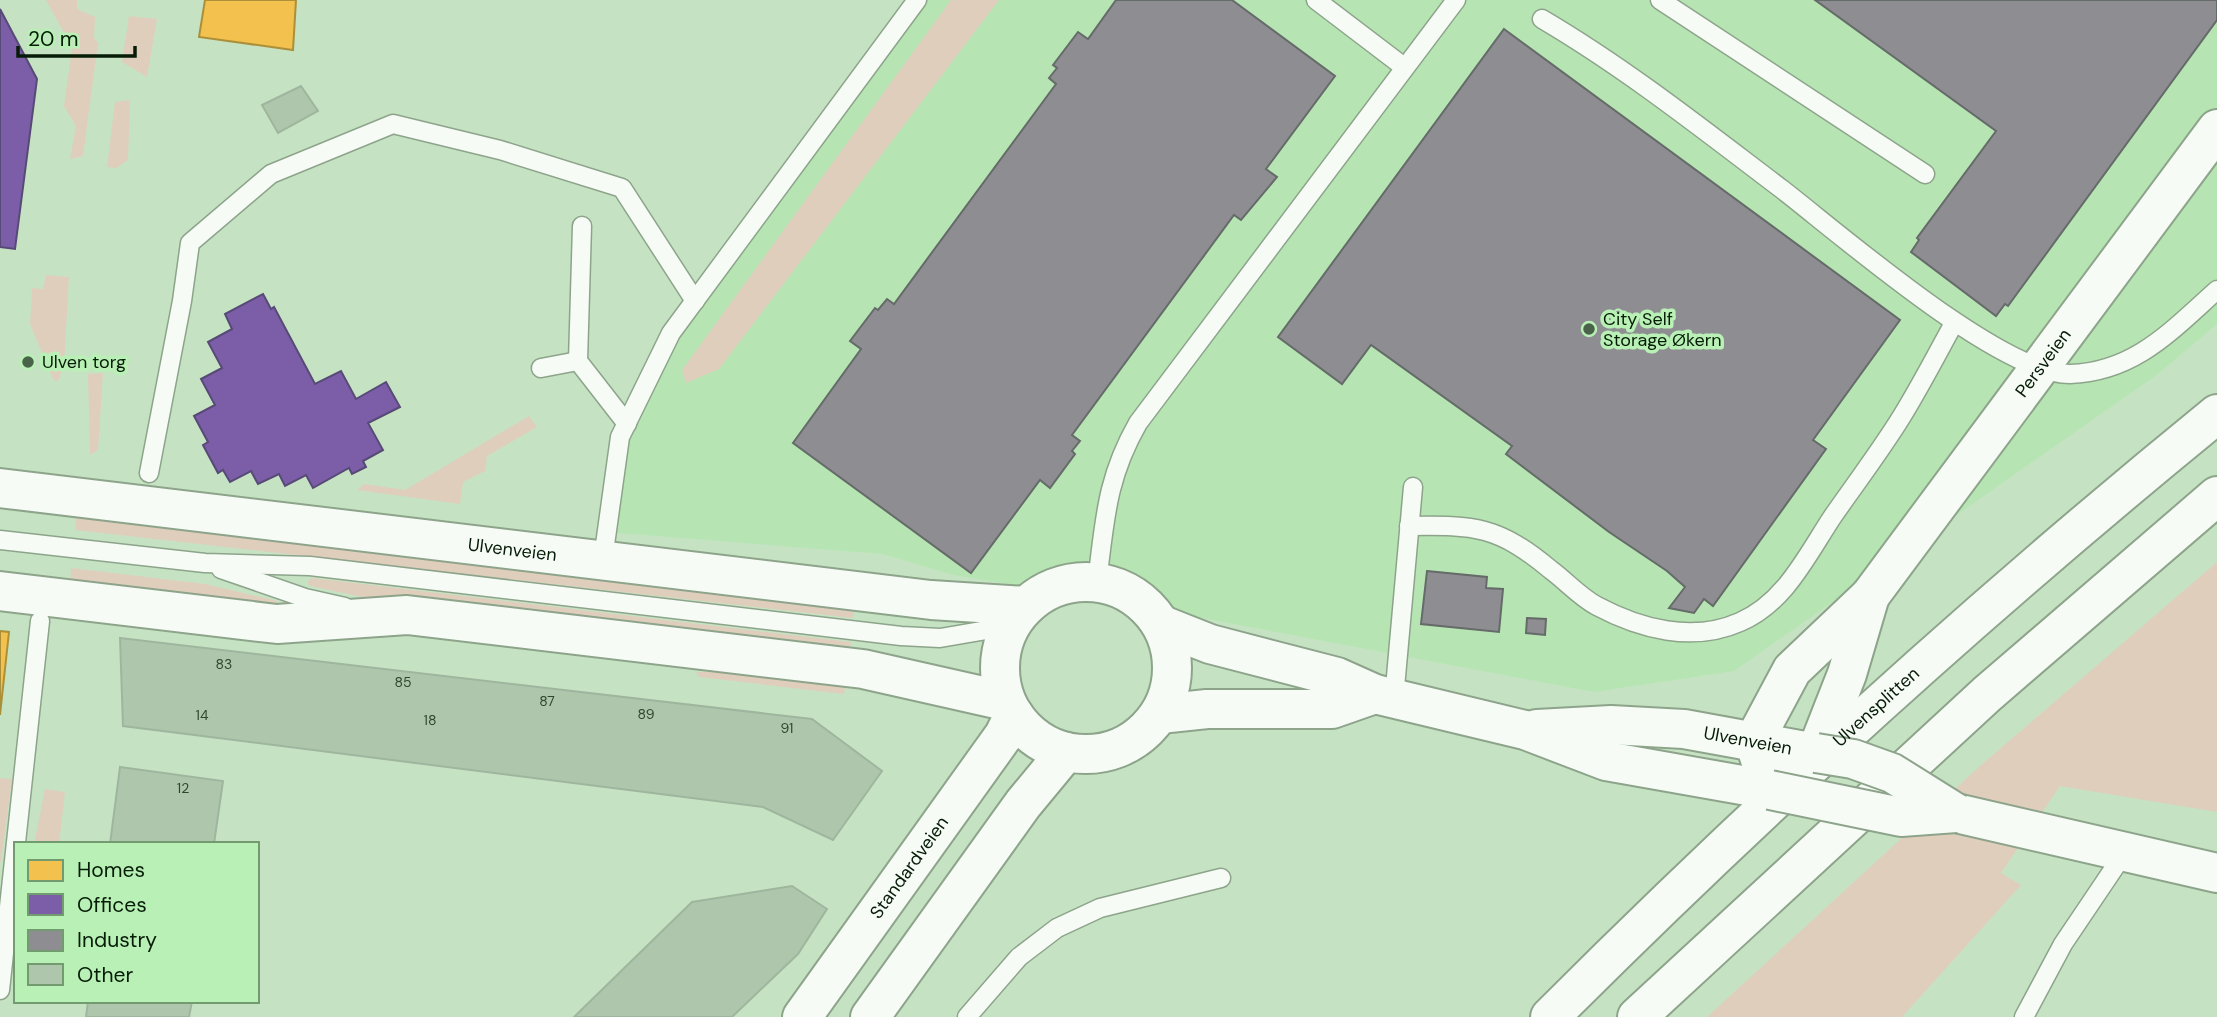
<svg xmlns="http://www.w3.org/2000/svg" width="2217" height="1017" viewBox="0 0 2217 1017" font-family="'DM Sans',sans-serif">
  <rect width="100%" height="100%" fill="#c5e3c3"/>
  <path fill="#b6e5b3" d="M 916,0 L 2217,0 L 2217,324 L 2158,374 L 1734,671 L 1594,692 L 1139,606 L 953,575 L 883,554 L 605,532 L 620,437 L 671,333 Z"/>
  <g fill="#e0cebd">
    <path d="M 46,0 L 77,0 L 77,9 L 95,17 L 94,38 L 98,43 L 83,156 L 70,159 L 76,126 L 64,106 L 72,47 Z"/>
    <path d="M 951,0 L 999,0 L 719,369 L 686,383 L 682,370 Z"/>
    <path d="M 129,16 L 157,19 L 147,77 L 122,62 Z"/>
    <path d="M 130,100 L 128,160 L 116,168 L 107,167 L 115,102 Z"/>
    <path d="M 46,275 L 69,277 L 64,364 L 58,381 L 54,381 L 30,324 L 32,288 L 43,289 Z"/>
    <path d="M 103,373 L 98,450 L 90,455 L 88,374 Z"/>
    <path d="M 529,416 L 537,427 L 487,456 L 485,471 L 463,482 L 460,504 L 357,490 L 364,484 L 405,490 Z"/>
    <path d="M 77,512 L 855,604 L 853,618 L 75,530 Z"/>
    <path d="M 2217,562 L 2217,812 L 2060,786 L 2001,873 L 2021,885 L 1902,1017 L 1707,1017 L 1980,766 Z"/>
    <path d="M 71,568 L 205,584 L 278,601 L 280,608 L 70,585 Z"/>
    <path d="M 312,578 L 851,642 L 849,655 L 367,598 L 310,586 L 307,582 Z"/>
    <path d="M 781,670 L 847,678 L 844,694 L 699,677 L 696,672 Z"/>
    <path d="M 0,778 L 12,779 L 1,862 L 0,862 Z"/>
    <path d="M 45,789 L 65,792 L 59,844 L 34,844 Z"/>
  </g>
  <g fill="#f2c14e" stroke="#ac9039" stroke-width="2">
    <path d="M 205,0 L 296,0 L 293,50 L 199,37 Z"/>
    <path d="M 0,631 L 9,632 L 0,715 Z"/>
  </g>
  <g fill="#7b5ea7" stroke="#584a77" stroke-width="2">
    <path d="M 0,9 L 37,79 L 15,249 L 0,247 Z"/>
    <path d="M 263,294 L 271,309 L 274,307 L 315,384 L 341,371 L 356,399 L 386,382 L 400,407 L 368,423 L 383,450 L 363,461 L 366,467 L 352,474 L 349,468 L 313,488 L 306,475 L 285,486 L 279,474 L 258,484 L 251,471 L 230,482 L 223,470 L 218,473 L 203,445 L 208,442 L 194,416 L 215,405 L 201,379 L 222,368 L 208,342 L 232,329 L 225,314 Z"/>
  </g>
  <g fill="#8d8d92" stroke="#656b68" stroke-width="2">
    <path d="M 1116,0 L 1232,0 L 1335,76 L 1266,169 L 1277,177 L 1241,220 L 1234,215 L 1072,435 L 1080,441 L 1072,451 L 1075,454 L 1050,488 L 1040,480 L 971,573 L 793,443 L 861,349 L 850,341 L 875,308 L 878,310 L 887,299 L 894,304 L 1056,84 L 1049,78 L 1057,68 L 1053,65 L 1078,32 L 1088,39 Z"/>
    <path d="M 1815,0 L 2217,0 L 2217,20 L 2008,306 L 2005,304 L 1996,316 L 1911,252 L 1919,240 L 1917,238 L 1996,131 Z"/>
    <path d="M 1504,29 L 1900,320 L 1813,440 L 1826,449 L 1713,606 L 1704,599 L 1694,613 L 1669,608 L 1685,587 L 1667,571 L 1609,532 L 1506,454 L 1512,446 L 1371,345 L 1342,384 L 1278,337 Z"/>
    <path d="M 1427,571 L 1487,577 L 1486,588 L 1503,589 L 1499,632 L 1421,624 Z"/>
    <path d="M 1527,618 L 1546,619 L 1545,635 L 1526,633 Z"/>
  </g>
  <g fill="#aec6ac" stroke="#9fb69e" stroke-width="2">
    <path d="M 301,86 L 318,111 L 278,133 L 262,105 Z"/>
    <path d="M 120,638 L 812,719 L 882,771 L 833,840 L 763,807 L 123,726 Z"/>
    <path d="M 120,767 L 223,781 L 214,844 L 110,844 Z"/>
    <path d="M 792,886 L 827,909 L 798,954 L 732,1017 L 574,1017 L 692,902 Z"/>
    <path d="M 88,1001 L 192,1001 L 189,1017 L 86,1017 Z"/>
  </g>
  <g fill="none" stroke-linecap="round" stroke-linejoin="round">
    <g stroke="#8da48b" stroke-width="21">
      <g id="lane">
        <path d="M 1316,0 L 1404,67"/>
        <path d="M 1660,0 L 1925,174"/>
        <path d="M 1542,19 C 1627,69 1705,131 1783,190 C 1841,235 2002,375 2070,374 C 2135,372 2172,330 2217,290"/>
        <path d="M 582,226 L 578,361 L 627,424"/>
        <path d="M 541,368 L 578,361"/>
        <path d="M 149,473 L 182,301 L 190,243 L 271,174 L 393,124 L 500,150 L 622,188 L 695,301"/>
        <path d="M 1409,526 C 1476,525 1498,526 1551,570 C 1566,581 1580,597 1597,606 C 1640,629 1693,643 1740,622 C 1785,603 1807,555 1833,516 C 1856,483 1881,450 1902,416 C 1921,385 1937,354 1954,323"/>
        <path d="M 0,540 L 205,563 L 310,566 L 901,636 L 940,638 L 1010,626"/>
        <path d="M 603,559 L 620,437 L 671,333 L 917,0"/>
        <path d="M 221,569 L 305,598 L 345,607"/>
        <path d="M 1097,582 C 1105,520 1106,479 1138,423 L 1456,0"/>
        <path d="M 1394,699 L 1413,487"/>
        <path d="M 0,990 L 40,621"/>
        <path d="M 967,1017 L 1019,957 L 1057,928 L 1100,908 L 1221,878"/>
        <path d="M 2024,1017 L 2063,944 L 2125,852"/>
      </g>
    </g>
    <g stroke="#8da48b" stroke-width="42">
      <g id="secondary">
        <path id="s1" d="M 0,488 L 931,600 L 1026,606"/>
        <circle cx="1086" cy="668" r="86"/>
        <path d="M 0,591 L 277,624 L 407,615 L 863,669 L 1005,701"/>
        <path d="M 1162,625 L 1210,644 L 1337,677 L 1375,694 L 1525,730 L 1606,761 L 1770,790"/>
        <path d="M 1160,714 L 1207,709 L 1332,709 L 1375,694"/>
        <path id="s2" d="M 1537,729 L 1611,725 L 1684,729 L 1816,753"/>
        <path d="M 1797,768 L 1816,753 L 1847,674 L 1870,596"/>
        <path id="s3" d="M 1770,790 L 1754,741 L 1792,670 L 1870,596 L 2217,129"/>
        <path d="M 1956,813 L 2217,873"/>
        <path id="s4" d="M 802,1017 L 1004,735 L 1014,715"/>
        <path d="M 870,1017 L 1023,804 L 1066,752"/>
      </g>
    </g>
    <g stroke="#8da48b" stroke-width="42">
      <g id="highway">
        <path id="s5" d="M 1550,1017 C 1762,805 1985,603 2217,414"/>
        <path d="M 1637,1017 L 1987,694 L 2217,496"/>
      </g>
    </g>
    <use href="#lane" stroke="#f6fbf6" stroke-width="18"/>
    <use href="#secondary" stroke="#f6fbf6" stroke-width="38"/>
    <use href="#highway" stroke="#f6fbf6" stroke-width="38"/>
    <g stroke="#8da48b" stroke-width="42" stroke-linecap="butt">
      <g id="secondary-bridge">
        <path d="M 1816,753 L 1853,759 L 1892,773 L 1956,813"/>
        <path d="M 1770,790 L 1901,817 L 1956,813"/>
      </g>
    </g>
    <use href="#secondary-bridge" stroke="#f6fbf6" stroke-width="38"/>
  </g>
  <g fill="#4a6249" stroke="#b9f0b6" stroke-width="2.5">
    <circle cx="1589" cy="329" r="7"/>
    <circle cx="28" cy="362" r="7"/>
  </g>
  <g text-anchor="middle" stroke-width="7" stroke-linejoin="round" paint-order="stroke">
    <g font-size="14" fill="#314630">
      <text x="224" y="669">83</text>
      <text x="403" y="687">85</text>
      <text x="547" y="706">87</text>
      <text x="646" y="719">89</text>
      <text x="202" y="720">14</text>
      <text x="430" y="725">18</text>
      <text x="787" y="733">91</text>
      <text x="183" y="793">12</text>
    </g>
    <g font-size="18" fill="#071c07" stroke="#b9f0b6" text-anchor="start">
      <text x="1603" y="325">City Self<tspan x="1603" dy="21">Storage Økern</tspan></text>
      <text x="42" y="368">Ulven torg</text>
    </g>
    <g font-size="18" fill="#071c07" stroke="#b9f0b6">
      <text dy="6" stroke="none"><textPath href="#s3" startOffset="530">Persveien</textPath></text>
      <text dy="6" stroke="none"><textPath href="#s1" startOffset="516">Ulvenveien</textPath></text>
      <text dy="6" stroke="none"><textPath href="#s5" startOffset="450">Ulvensplitten</textPath></text>
      <text dy="6" stroke="none"><textPath href="#s2" startOffset="212">Ulvenveien</textPath></text>
      <text dy="6" stroke="none"><textPath href="#s4" startOffset="184">Standardveien</textPath></text>
    </g>
  </g>
  <rect x="14" y="842" width="245" height="161" fill="#b9f0b6" stroke="#729b70" stroke-width="2"/>
  <rect x="28" y="860" width="35" height="21" fill="#f2c14e" stroke="#729b70" stroke-width="2"/>
  <text x="77" y="877" font-size="21" fill="#071c07">Homes</text>
  <rect x="28" y="894" width="35" height="21" fill="#7b5ea7" stroke="#729b70" stroke-width="2"/>
  <text x="77" y="912" font-size="21" fill="#071c07">Offices</text>
  <rect x="28" y="930" width="35" height="21" fill="#8d8d92" stroke="#729b70" stroke-width="2"/>
  <text x="77" y="947" font-size="21" fill="#071c07">Industry</text>
  <rect x="28" y="964" width="35" height="21" fill="#aec6ac" stroke="#729b70" stroke-width="2"/>
  <text x="77" y="982" font-size="21" fill="#071c07">Other</text>
  <path d="M18 46v10h117v-10" fill="none" stroke="#071c07" stroke-width="3.5"/>
  <text x="28" y="46" font-size="21" fill="#071c07" stroke="#b9f0b6" stroke-width="5" paint-order="stroke">20 m</text>
</svg>
